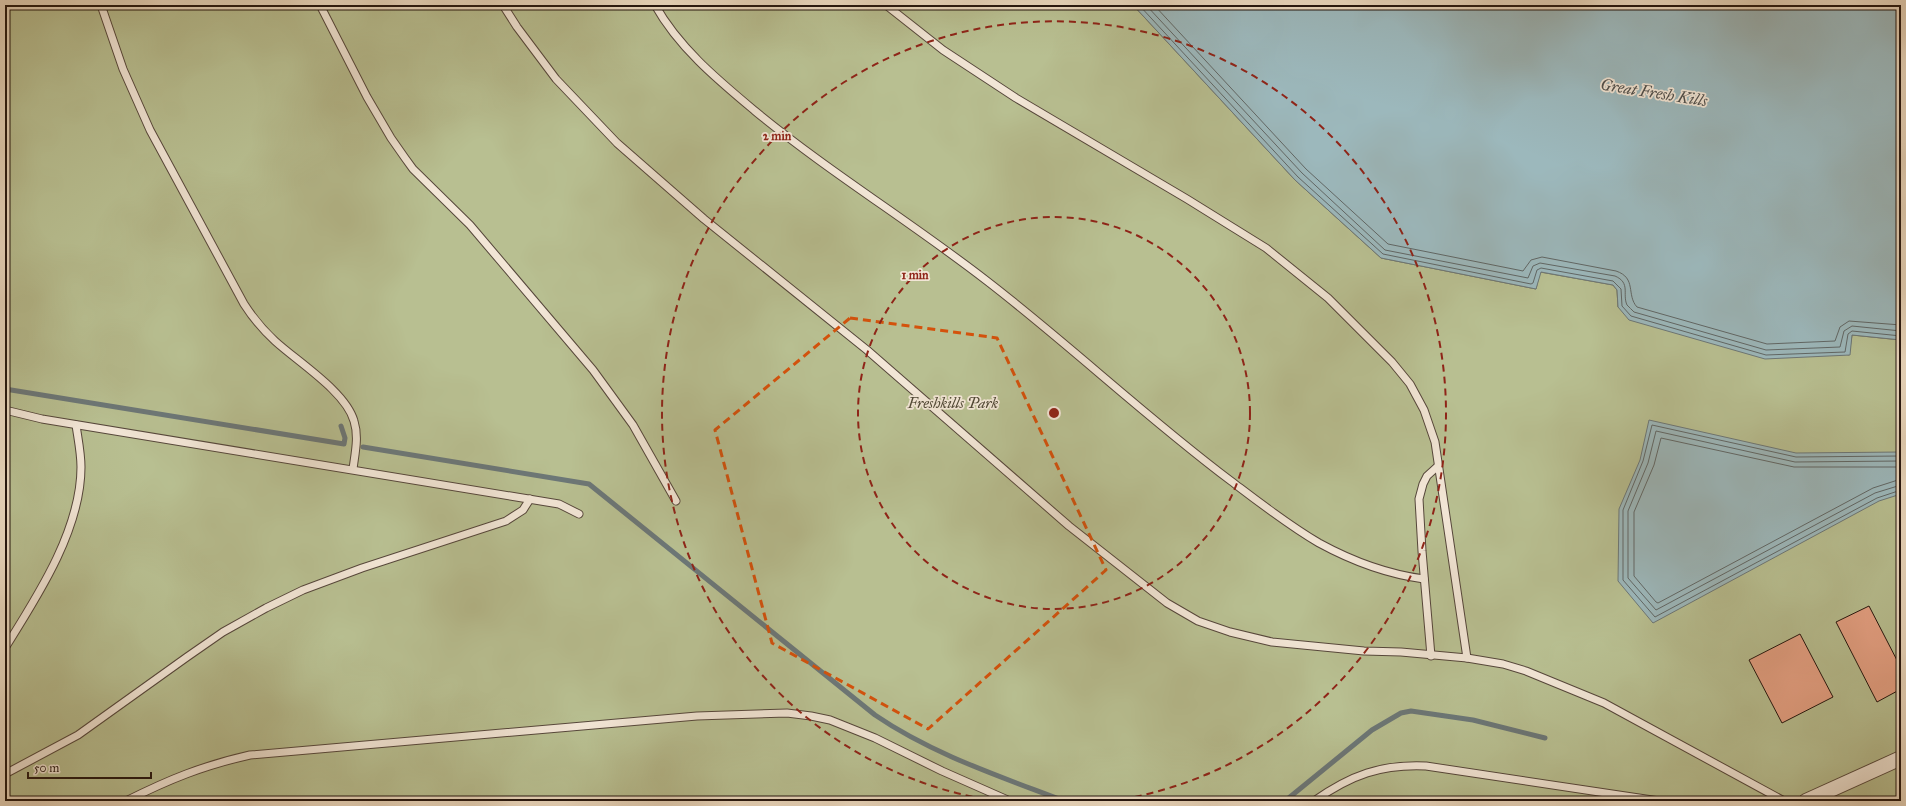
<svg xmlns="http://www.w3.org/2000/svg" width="1906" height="806" viewBox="0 0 1906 806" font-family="'IM FELL Great Primer',serif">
  <rect width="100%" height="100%" fill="#ebd9c0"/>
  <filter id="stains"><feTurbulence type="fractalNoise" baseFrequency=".005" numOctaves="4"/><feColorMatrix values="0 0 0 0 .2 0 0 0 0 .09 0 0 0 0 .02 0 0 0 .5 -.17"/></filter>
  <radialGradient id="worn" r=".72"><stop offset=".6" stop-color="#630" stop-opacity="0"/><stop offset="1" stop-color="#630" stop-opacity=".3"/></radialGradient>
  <path fill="#b8bf91" stroke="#6e6a50" d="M 5,5 L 1133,5 L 1295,180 L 1381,258 L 1536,289 L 1540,272 L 1613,285 L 1617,290 L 1618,307 L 1849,355 L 1852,335 L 1901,340 L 1901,801 L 5,801 Z"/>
  <g fill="#9cb8bc" stroke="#6c7777">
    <path d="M 1133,5 L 1901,5 L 1901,340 L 1852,335 L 1850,355 L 1765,359 L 1629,320 L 1618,307 L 1617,290 L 1613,285 L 1541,272 L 1536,289 L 1381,258 L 1295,180 Z"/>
    <path d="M 1649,420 L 1796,453 L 1901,452 L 1901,494 L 1879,501 L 1653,623 L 1618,581 L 1619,509 L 1640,460 Z"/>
  </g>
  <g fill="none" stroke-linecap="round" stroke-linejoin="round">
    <g stroke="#606766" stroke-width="1">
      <path d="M 1139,5 L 1298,177 L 1383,254 L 1531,284 L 1533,283 L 1537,270 L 1541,268 L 1613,281 L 1621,289 L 1622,306 L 1631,316 L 1766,355 L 1845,352 L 1848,334 L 1852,331 L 1901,336"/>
      <path d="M 1146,5 L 1302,173 L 1385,250 L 1528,278 L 1533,266 L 1540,263 L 1615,276 C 1631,283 1622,294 1627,305 C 1629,307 1632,310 1634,312 L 1766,350 L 1840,347 L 1844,331 L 1852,326 L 1901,331"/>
      <path d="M 1154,5 L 1306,169 L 1388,244 L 1523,271 L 1531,260 L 1542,257 L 1616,271 C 1637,278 1626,295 1637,307 L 1767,344 L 1835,341 L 1840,327 L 1849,321 L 1901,325"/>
      <path d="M 1901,456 L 1796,457 L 1652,425 L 1643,461 L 1623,510 L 1623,580 L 1655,617 L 1877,498 L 1901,490"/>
      <path d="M 1901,461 L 1795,462 L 1656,431 L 1648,463 L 1628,511 L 1628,578 L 1656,610 L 1875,493 L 1901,485"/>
      <path d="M 1901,467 L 1794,467 L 1661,438 L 1654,465 L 1634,512 L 1634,576 L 1656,602 L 1658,603 L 1873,488 L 1901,479"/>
    </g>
    <g stroke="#6c7777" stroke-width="5">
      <path d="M 5,389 L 344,444 L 345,438 L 341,426"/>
      <path d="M 363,447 L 589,484 L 875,715 C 932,754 999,776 1064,801"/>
      <path d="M 1285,801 L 1372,730 L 1401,713 L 1411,711 L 1473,720 L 1545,738"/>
    </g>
  </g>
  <g fill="#e5a184" stroke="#25160f">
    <path d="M 1869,606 L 1901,668 L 1901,689 L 1877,702 L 1836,622 Z"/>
    <path d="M 1800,634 L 1833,697 L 1782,723 L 1749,660 Z"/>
  </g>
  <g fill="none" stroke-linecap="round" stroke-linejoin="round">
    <g stroke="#56473b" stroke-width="9">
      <g id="lane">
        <path d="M 101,5 L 123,69 L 150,130 L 244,304 C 253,318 263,330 275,341 C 298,362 346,392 354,421 C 359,437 355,453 353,469"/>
        <path d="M 320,5 L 367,97 L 391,138 L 405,158 L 413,169 L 470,225 L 593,370 L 633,425 L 676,501"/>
        <path d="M 503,5 L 517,27 L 556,79 L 617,143 L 704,219 L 867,350 L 1069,526 L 1167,603 L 1198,621 L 1230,632 L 1272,642 L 1364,651 L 1401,652 L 1467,658 L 1503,664 L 1526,671 L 1604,703 L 1784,801"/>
        <path d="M 655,5 C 679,48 718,80 755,111 C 829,172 911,222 987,281 C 1070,345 1147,418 1231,481 C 1260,503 1288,525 1319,543 C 1352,561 1386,574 1424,579"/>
        <path d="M 886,5 L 943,50 L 1016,98 L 1187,199 L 1266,248 L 1328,298 L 1392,362 L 1410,384 L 1424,410 L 1435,442 L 1467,658"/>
        <path d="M 5,410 L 42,419 L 559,504 L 579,514"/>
        <path d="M 5,648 C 37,597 81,530 81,467 C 81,453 78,439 76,425"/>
        <path d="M 1431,656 L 1422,551 L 1419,499 L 1423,484 L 1427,476 L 1438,466"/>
        <path d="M 5,774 L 78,735 L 187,657 L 223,632 L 266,608 L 303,590 L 362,568 L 506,521 L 523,510 L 530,499"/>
        <path d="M 126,801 C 170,779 202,766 250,755 L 697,716 L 787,713 L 811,716 L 830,720 L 875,738 L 942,771 L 1010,801"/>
        <path d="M 1314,801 C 1351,775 1381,764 1426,766 L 1659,801"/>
      </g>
    </g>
    <g stroke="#56473b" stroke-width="16">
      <path id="street" d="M 1806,801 L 1901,758"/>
    </g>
    <use href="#lane" stroke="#f2e6d6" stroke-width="7"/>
    <use href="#street" stroke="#f2e6d6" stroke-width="14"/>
  </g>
  <path fill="none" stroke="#d4520c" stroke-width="3" stroke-dasharray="8 5" stroke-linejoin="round" d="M 850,318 L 997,338 L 1106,570 L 928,729 L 772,643 L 715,430 Z"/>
  <g fill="none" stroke="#8f2418" stroke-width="2" stroke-dasharray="7 5">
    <circle cx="1054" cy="413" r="196"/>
    <path d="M996 801A392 392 0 1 1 1112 801"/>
  </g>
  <g text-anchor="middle" stroke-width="3.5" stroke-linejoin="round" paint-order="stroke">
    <g font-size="15" font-style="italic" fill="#514936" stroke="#f2e6d6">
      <text x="953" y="408">Freshkills Park</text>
    </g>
    <g font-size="16" font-style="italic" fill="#4f4f4c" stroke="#f2e6d6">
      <text transform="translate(1654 92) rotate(9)" y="6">Great Fresh Kills</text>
    </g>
  </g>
  <circle cx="1054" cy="413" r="6" fill="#8f2418" stroke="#f2e6d6" stroke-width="2"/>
  <g font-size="12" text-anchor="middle" font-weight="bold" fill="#8f2418" stroke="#f2e6d6" stroke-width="3.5" stroke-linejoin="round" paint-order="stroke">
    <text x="777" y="140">2 min</text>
    <text x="915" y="279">1 min</text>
  </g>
  <rect width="1906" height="806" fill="none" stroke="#ebd9c0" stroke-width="20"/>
  <rect x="6" y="6" width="1894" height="794" fill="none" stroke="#25160f" stroke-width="2"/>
  <rect x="10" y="10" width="1886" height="786" fill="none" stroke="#25160f"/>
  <path d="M28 772v6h123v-6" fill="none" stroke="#25160f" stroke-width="2"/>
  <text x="34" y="772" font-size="12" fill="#25160f" stroke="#f2e6d6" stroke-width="3" paint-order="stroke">50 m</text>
  <rect width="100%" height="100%" filter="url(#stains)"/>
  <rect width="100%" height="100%" fill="url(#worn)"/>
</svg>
